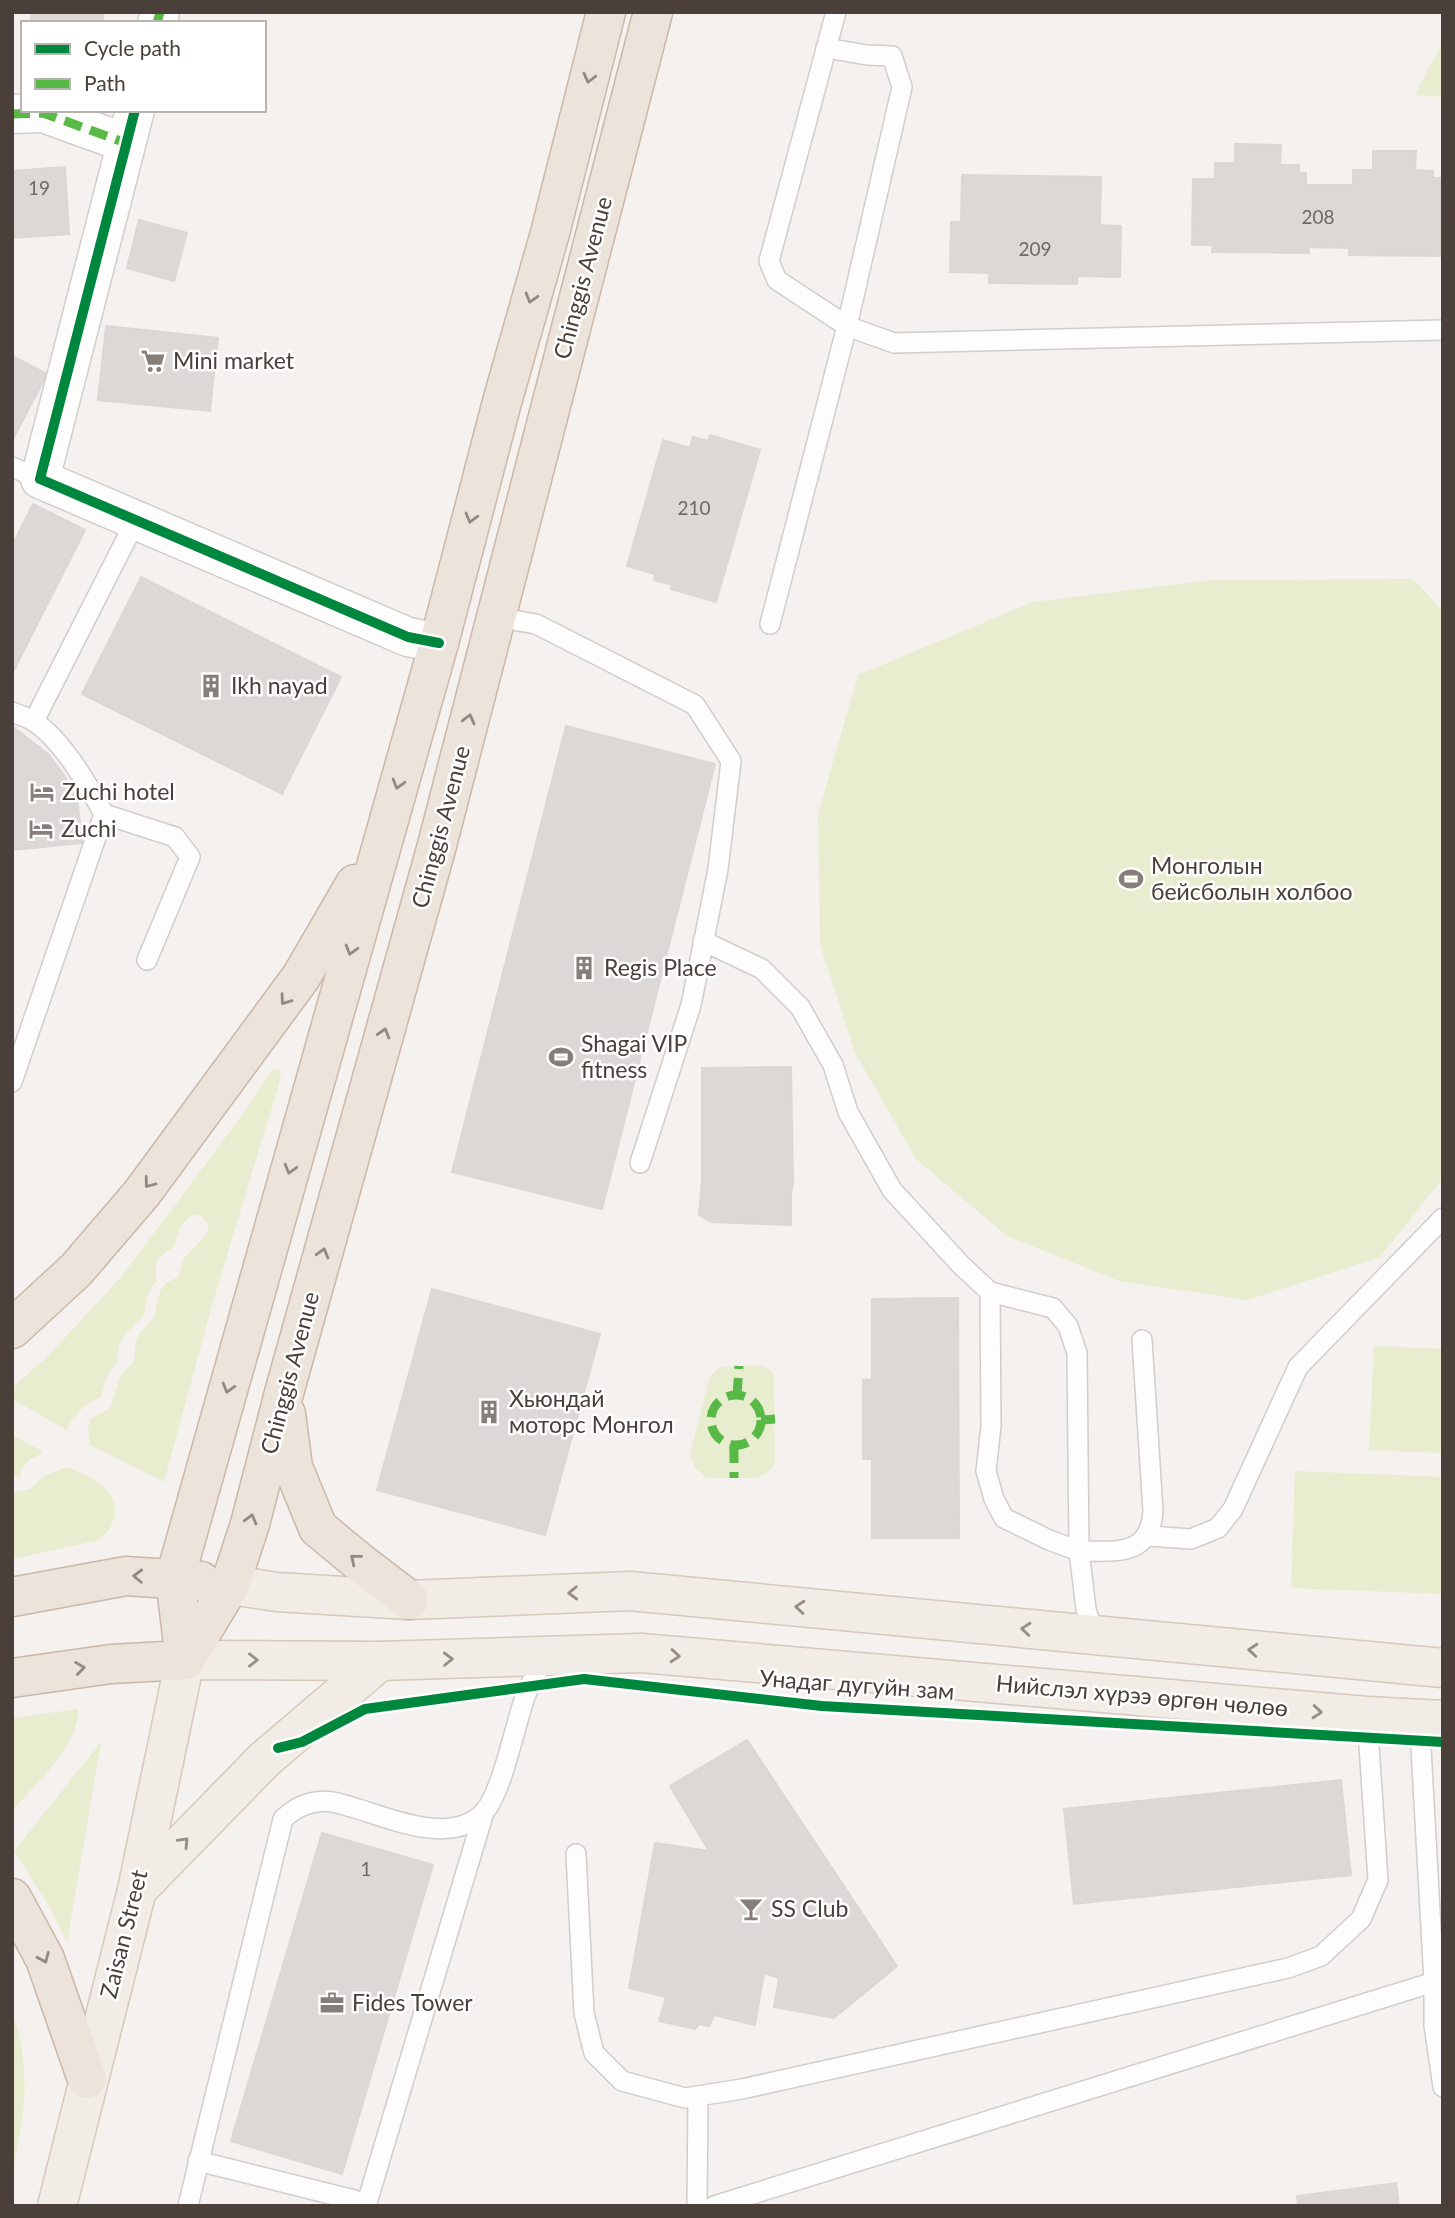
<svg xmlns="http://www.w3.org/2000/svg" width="1455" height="2218" viewBox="0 0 1455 2218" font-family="Lato,sans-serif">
  <rect width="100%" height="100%" fill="#f4f1ee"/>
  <g fill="#e8edcf">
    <path d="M 1443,41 L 1443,97 L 1415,95 Z"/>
    <path d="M 1413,579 L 1443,611 L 1443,1178 L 1380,1257 L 1248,1300 L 1119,1281 L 1007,1236 L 916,1159 L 855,1053 L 820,944 L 818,814 L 858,675 L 1033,602 L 1211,580 Z"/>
    <path d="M 279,1069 L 281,1077 L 212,1305 L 164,1482 L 90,1445 L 88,1430 L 90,1419 L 110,1408 L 120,1377 L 134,1361 L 136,1341 L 140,1333 L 154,1318 L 160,1291 L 166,1283 L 178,1277 L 184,1258 L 206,1235 L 209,1226 C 196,1199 176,1227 175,1246 C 160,1254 152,1263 157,1280 C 148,1292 145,1300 145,1314 L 127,1332 L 119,1344 L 116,1364 L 108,1374 L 101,1397 C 84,1405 74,1413 67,1430 L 12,1399 L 12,1388 L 49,1355 L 121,1277 L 245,1111 L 272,1070 Z"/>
    <path d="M 1374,1346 L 1443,1349 L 1443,1453 L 1369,1450 Z"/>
    <path d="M 760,1365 L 769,1369 L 774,1375 L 775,1464 L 765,1474 L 755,1478 L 707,1478 L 695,1468 L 690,1454 L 709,1379 L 714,1372 L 721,1367 Z"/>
    <path d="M 12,1435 L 42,1451 L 40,1455 C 28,1459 22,1464 20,1477 L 12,1476 Z"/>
    <path d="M 63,1468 C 74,1467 100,1482 107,1490 C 122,1507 114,1533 95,1541 L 12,1559 L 12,1493 L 30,1489 L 43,1477 Z"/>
    <path d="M 1295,1471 L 1443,1477 L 1443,1594 L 1291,1588 Z"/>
    <path d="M 78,1709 C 80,1745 34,1785 12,1811 L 12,1718 Z"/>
    <path d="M 101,1742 L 67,1942 L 49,1906 L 14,1851 Z"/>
    <path d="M 12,2013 C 32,2066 25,2118 12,2171 Z"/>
  </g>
  <g fill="#dcd8d5" stroke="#dcd7d4" stroke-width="2">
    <rect x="31" y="12" width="72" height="11"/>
    <path d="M 1235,144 L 1281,145 L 1280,165 L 1299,165 L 1299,173 L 1306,173 L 1306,185 L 1353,185 L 1353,170 L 1373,170 L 1373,151 L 1416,151 L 1415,170 L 1433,171 L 1433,178 L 1441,178 L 1442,256 L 1349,255 L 1349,248 L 1308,247 L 1309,253 L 1212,252 L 1213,245 L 1192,245 L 1193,179 L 1215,179 L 1215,163 L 1235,163 Z"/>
    <path d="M 65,167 L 69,234 L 12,238 L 12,171 Z"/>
    <path d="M 962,175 L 1101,177 L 1100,225 L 1121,226 L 1120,277 L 1077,276 L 1077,284 L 989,283 L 989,273 L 950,272 L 951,222 L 961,222 Z"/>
    <path d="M 139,220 L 187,233 L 174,281 L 127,268 Z"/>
    <path d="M 106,326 L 218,338 L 210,411 L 98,400 Z"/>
    <path d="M 12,356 L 47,374 L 12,441 Z"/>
    <path d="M 710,435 L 760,450 L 716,602 L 671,589 L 672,585 L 654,580 L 655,574 L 627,566 L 663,440 L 690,448 L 693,437 L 708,441 Z"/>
    <path d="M 33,504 L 85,530 L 12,674 L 12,546 Z"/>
    <path d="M 141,577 L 341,677 L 282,794 L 82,694 Z"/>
    <path d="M 12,726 L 49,755 L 66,778 L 78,805 L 82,843 L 13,850 L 12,852 Z"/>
    <path d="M 566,726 L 715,764 L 602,1209 L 452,1172 Z"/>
    <path d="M 791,1067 L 793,1183 L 791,1194 L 791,1225 L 711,1222 L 699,1215 L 702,1180 L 702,1068 Z"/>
    <path d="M 432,1289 L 600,1334 L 545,1535 L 377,1490 Z"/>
    <path d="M 958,1298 L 959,1538 L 872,1538 L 872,1459 L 863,1459 L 863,1380 L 872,1379 L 872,1299 Z"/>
    <path d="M 747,1740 L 897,1966 L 834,2018 L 774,2007 L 779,1978 L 764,1973 L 755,2025 L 714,2015 L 709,2026 L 699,2024 L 695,2029 L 659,2021 L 666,1997 L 629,1988 L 655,1843 L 709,1851 L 670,1786 Z"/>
    <path d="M 1341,1780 L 1351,1875 L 1074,1904 L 1064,1809 Z"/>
    <path d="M 322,1833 L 433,1865 L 342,2174 L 231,2141 Z"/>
    <path d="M 1396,2183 L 1399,2206 L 1298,2206 L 1297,2196 Z"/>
  </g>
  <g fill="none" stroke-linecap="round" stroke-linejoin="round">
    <g stroke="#d0cdca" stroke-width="22">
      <g id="lane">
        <path d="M 836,12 L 769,261 L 777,280 L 847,326 L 894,343 L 1443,330"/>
        <path d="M 12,467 L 40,479"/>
        <path d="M 495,617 L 536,624 L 695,705 L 731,761 L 718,869 L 691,1005 L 640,1163"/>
        <path d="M 770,624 L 847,326 L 902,87 L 892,56 L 867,55 L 826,48"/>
        <path d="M 12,712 C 19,715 27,717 33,721 C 62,739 88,785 104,814 L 12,1082"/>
        <path d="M 34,721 L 136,520"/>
        <path d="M 104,814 L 175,837 L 190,857 L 147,960"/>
        <path d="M 703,941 L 762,969 L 800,1007 L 833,1065 L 848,1112 L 892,1190 L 961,1265 L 990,1292 L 1053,1308 L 1068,1326 L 1077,1353 L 1079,1551 C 1116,1551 1150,1557 1153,1511 L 1142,1340"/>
        <path d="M 990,1292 L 991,1426 L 986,1471 L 994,1499 L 1004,1518 L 1049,1540 L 1079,1551 L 1086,1609 L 1094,1635"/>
        <path d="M 1148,1536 L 1191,1539 L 1218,1528 L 1233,1509 L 1298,1367 L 1443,1218"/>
        <path d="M 1423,1720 L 1421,1748 L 1434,1982 L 1434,2025 L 1443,2087"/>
        <path d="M 576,1854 L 584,2013 L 594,2053 L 622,2081 L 685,2098 L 742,2089 L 1288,1968 L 1321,1956 L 1361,1919 L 1378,1880 L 1367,1716"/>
        <path d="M 198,2161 L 354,2200 L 360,2206"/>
        <path d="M 188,2206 L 283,1819 C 293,1810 302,1804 316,1802 C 329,1799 344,1805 358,1809 C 394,1820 454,1846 485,1811 C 503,1789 515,1724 526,1694 C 532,1681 539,1668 545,1656"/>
        <path d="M 366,2206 L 484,1812"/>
        <path d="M 697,2206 L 698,2096"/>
        <path d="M 714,2206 L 1434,1982"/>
      </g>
    </g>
    <g stroke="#d0cdca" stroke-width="41">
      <g id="street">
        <path d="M 157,23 L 160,12"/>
        <path d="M 135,110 L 40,479 L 408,637 L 439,643"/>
        <path d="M 12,114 L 43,113 L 126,143"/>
      </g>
    </g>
    <g stroke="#d6c8bb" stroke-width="41">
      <g id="primary">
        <path d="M 230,1585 L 277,1592 L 409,1600 L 630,1591 L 1443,1668"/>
        <path d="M 137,1890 L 265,1759 L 380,1661"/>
        <path d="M 57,2206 L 137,1890 L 185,1660 L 380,1661 L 641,1653 L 1367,1716 L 1443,1720"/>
      </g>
    </g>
    <g stroke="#cbb7a9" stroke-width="41">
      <g id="highway">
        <path d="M 12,1329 L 76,1270 L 142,1193 L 301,977 L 355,884"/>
        <path d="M 286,1414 L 293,1467 L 318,1528 L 358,1561 L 409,1600"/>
        <path d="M 12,1597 L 126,1576 L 201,1581"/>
        <path d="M 185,1660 L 230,1585 L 250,1524 L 284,1393 L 436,849 L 653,12"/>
        <path d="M 185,1660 L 175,1578 L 439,643 L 502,402 L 550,233 L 606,12"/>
        <path d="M 12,1678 L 111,1664 L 185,1660"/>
        <path d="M 12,1898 L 45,1959 L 87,2079"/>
      </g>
    </g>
    <use href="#lane" stroke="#fdfdfc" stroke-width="19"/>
    <use href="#street" stroke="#fdfdfc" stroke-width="38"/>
    <use href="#primary" stroke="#f2ece6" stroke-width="38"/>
    <use href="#highway" stroke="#ece3db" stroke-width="38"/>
    <g stroke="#58b947" stroke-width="9" stroke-dasharray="18 9" stroke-linecap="butt">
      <path d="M 157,23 L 160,12"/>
      <path d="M 12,114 L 43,113 L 126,143"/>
      <circle cx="736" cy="1420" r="25"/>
      <path d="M 737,1396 L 739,1366"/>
      <path d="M 761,1420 L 775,1419"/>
      <path d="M 734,1445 L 734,1478"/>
    </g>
    <g stroke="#fff" stroke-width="15">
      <g id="cycleway">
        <path d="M 135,110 L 40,479 L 408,637 L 439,643"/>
        <path d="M 278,1748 L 302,1742 L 365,1709 L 584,1679 L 822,1706 L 1443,1742"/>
      </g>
    </g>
    <use href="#cycleway" stroke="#00873e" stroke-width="10"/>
  </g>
  <defs><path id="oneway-chevron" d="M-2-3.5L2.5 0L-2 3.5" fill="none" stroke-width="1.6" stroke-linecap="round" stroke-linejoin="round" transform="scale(1.75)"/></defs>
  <g stroke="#938982">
    <use href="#oneway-chevron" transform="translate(589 78) rotate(104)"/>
    <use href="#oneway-chevron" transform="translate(531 298) rotate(106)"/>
    <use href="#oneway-chevron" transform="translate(471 518) rotate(105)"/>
    <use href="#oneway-chevron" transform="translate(469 719) rotate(-76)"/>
    <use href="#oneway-chevron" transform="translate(398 784) rotate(106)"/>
    <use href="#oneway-chevron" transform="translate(351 950) rotate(106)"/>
    <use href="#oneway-chevron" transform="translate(285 1000) rotate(125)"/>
    <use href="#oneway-chevron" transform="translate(384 1033) rotate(-74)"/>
    <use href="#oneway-chevron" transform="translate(290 1169) rotate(106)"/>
    <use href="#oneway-chevron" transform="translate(149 1183) rotate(127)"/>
    <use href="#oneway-chevron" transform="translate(323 1253) rotate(-74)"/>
    <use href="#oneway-chevron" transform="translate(228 1388) rotate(106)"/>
    <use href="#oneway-chevron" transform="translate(251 1519) rotate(-75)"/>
    <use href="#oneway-chevron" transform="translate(355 1559) rotate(-141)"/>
    <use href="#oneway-chevron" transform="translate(138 1576) rotate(-178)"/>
    <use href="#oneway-chevron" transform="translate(80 1668) rotate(-8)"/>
    <use href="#oneway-chevron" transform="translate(44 1958) rotate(67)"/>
  </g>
  <g stroke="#968d87">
    <use href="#oneway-chevron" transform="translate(573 1593) rotate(178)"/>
    <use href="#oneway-chevron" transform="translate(800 1607) rotate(-175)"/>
    <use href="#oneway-chevron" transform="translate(1026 1629) rotate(-175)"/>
    <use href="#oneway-chevron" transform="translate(1253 1650) rotate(-175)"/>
    <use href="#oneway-chevron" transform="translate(675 1656) rotate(5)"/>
    <use href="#oneway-chevron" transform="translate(448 1659) rotate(-2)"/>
    <use href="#oneway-chevron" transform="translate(253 1660)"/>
    <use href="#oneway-chevron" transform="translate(1317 1712) rotate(5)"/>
    <use href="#oneway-chevron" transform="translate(184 1842) rotate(-46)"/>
  </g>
  <defs>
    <g id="supermarket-bare" transform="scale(1.89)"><path d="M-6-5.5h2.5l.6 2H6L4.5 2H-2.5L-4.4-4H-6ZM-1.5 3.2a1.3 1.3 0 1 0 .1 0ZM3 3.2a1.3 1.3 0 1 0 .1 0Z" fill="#867e78" stroke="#fff" stroke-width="2.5" paint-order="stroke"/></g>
    <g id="building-bare" transform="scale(1.89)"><path d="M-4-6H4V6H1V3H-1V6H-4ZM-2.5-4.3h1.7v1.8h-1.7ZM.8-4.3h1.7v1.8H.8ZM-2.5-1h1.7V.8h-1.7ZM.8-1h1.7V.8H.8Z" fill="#867e78" stroke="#fff" stroke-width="2.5" paint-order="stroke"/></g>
    <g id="hotel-bare" transform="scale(1.89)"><path d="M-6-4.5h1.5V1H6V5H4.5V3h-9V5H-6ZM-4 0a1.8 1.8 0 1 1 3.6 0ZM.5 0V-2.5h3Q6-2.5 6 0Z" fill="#867e78" stroke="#fff" stroke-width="2.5" paint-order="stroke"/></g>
    <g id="stadium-bare" transform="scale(1.89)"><path d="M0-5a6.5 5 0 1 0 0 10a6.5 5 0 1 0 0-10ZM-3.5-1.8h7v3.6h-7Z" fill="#867e78" stroke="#fff" stroke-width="2.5" paint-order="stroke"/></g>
    <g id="bar-bare" transform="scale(1.89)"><path d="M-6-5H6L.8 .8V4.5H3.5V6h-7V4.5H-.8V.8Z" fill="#867e78" stroke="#fff" stroke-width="2.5" paint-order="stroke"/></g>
    <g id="office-bare" transform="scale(1.89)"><path d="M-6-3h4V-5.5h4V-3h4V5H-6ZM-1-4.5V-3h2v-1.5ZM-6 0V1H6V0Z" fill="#867e78" stroke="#fff" stroke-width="2.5" paint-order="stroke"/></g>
  </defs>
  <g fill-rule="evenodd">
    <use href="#supermarket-bare" x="153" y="361"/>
    <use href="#building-bare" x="211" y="686"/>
    <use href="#hotel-bare" x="42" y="792"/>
    <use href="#hotel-bare" x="41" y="829"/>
    <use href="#stadium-bare" x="1131" y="879"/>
    <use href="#building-bare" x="584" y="968"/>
    <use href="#stadium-bare" x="561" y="1057"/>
    <use href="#building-bare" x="489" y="1412"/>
    <use href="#bar-bare" x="751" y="1909"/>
    <use href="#office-bare" x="332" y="2003"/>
  </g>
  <g text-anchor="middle" stroke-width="5" stroke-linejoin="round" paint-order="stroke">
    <g font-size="19" fill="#706862">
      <text x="39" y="195">19</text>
      <text x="1318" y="224">208</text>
      <text x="1035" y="256">209</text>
      <text x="694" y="515">210</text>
      <text x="366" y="1876">1</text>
    </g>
    <g font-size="23" fill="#4a4039" stroke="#fff">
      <text transform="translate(583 278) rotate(-75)" y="8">Chinggis Avenue</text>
      <text transform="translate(441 827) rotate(-75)" y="8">Chinggis Avenue</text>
      <text transform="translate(290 1373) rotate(-75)" y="8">Chinggis Avenue</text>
      <text transform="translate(857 1685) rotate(4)" y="8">Унадаг дугуйн зам</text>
      <text transform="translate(1142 1696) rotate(5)" y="8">Нийслэл хүрээ өргөн чөлөө</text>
      <text transform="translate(124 1934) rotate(-76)" y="8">Zaisan Street</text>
    </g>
    <g font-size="23" fill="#4a4039" stroke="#fff" text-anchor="start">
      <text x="173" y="369">Mini market</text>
      <text x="231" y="694">Ikh nayad</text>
      <text x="62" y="800">Zuchi hotel</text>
      <text x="61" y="837">Zuchi</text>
      <text x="1151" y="874">Монголын<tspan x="1151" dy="26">бейсболын холбоо</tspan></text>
      <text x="604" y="976">Regis Place</text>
      <text x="581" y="1052">Shagai VIP<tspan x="581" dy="26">fitness</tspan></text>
      <text x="509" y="1407">Хьюндай<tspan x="509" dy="26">моторс Монгол</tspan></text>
      <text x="771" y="1917">SS Club</text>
      <text x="352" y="2011">Fides Tower</text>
    </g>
  </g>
  <rect width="1455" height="2218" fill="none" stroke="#4a4039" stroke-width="28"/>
  <rect x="21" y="21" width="245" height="91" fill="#ffffff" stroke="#b7b3b0" stroke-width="2"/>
  <rect x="35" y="44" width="35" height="10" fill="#00873e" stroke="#b7b3b0" stroke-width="2"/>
  <text x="84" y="56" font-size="21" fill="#4a4039">Cycle path</text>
  <rect x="35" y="79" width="35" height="10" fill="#58b947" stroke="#b7b3b0" stroke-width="2"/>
  <text x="84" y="91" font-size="21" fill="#4a4039">Path</text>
</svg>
